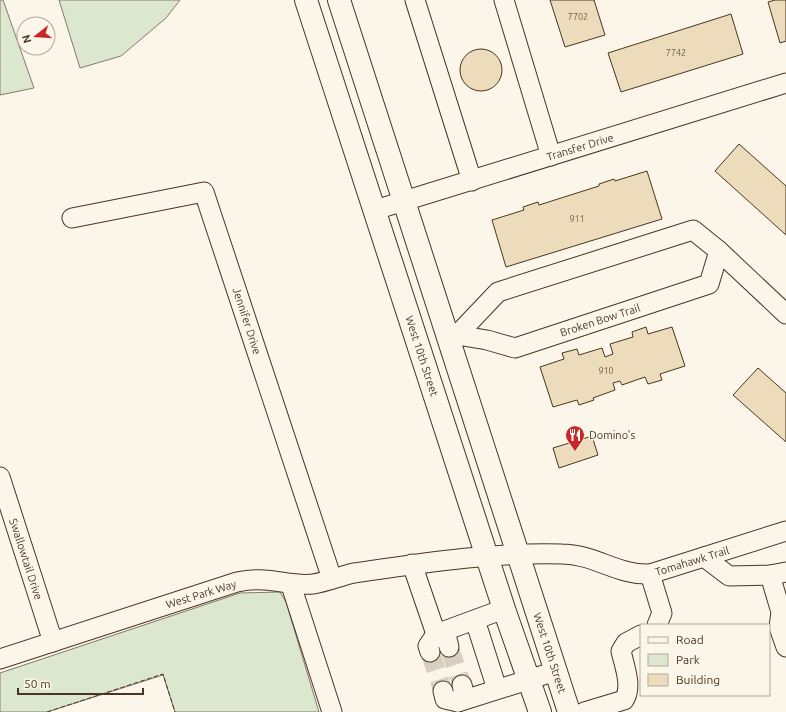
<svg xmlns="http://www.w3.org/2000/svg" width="786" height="712" viewBox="0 0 786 712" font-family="Ubuntu,sans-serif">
  <rect width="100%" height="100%" fill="#fbf6e9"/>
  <g fill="#dce7d0" stroke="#887966">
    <path d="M 0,0 L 3,0 L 34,88 L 0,95 Z"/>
    <path d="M 59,0 L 180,0 L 166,18 L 121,56 L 80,68 Z"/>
    <path d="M 280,592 L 286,602 L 319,712 L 175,712 L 163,675 L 47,712 L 0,712 L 0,673 L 240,593 Z"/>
  </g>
  <g fill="#ecdcbc" stroke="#4a3520">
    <path d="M 550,0 L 594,0 L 605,35 L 565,47 Z"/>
    <path d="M 775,0 L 786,0 L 786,41 L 780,43 L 768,2 Z"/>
    <path d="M 731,14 L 743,54 L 621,92 L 608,53 Z"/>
    <circle cx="481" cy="70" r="21"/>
    <path d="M 739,144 L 786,186 L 786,235 L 715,171 Z"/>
    <path d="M 647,171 L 662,219 L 506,267 L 492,220 L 524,210 L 523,207 L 538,202 L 539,205 L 599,186 L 599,184 L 614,179 L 615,181 Z"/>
    <path d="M 646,327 L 648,334 L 672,327 L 685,366 L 660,374 L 662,380 L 648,384 L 645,377 L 622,385 L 620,381 L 613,383 L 615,390 L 593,398 L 594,400 L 579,405 L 577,400 L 553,407 L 540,367 L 564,359 L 562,353 L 577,349 L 579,355 L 602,348 L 605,357 L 613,354 L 610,344 L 633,337 L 632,332 Z"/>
    <path d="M 758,368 L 786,393 L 786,442 L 733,395 Z"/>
    <path d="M 592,436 L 598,455 L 559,468 L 553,448 Z"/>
  </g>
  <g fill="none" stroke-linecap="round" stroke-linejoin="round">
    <g stroke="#d8cfc1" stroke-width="19" stroke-dasharray="19 10" stroke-linecap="butt">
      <path d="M 449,647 L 462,685"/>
      <path d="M 430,652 L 443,691"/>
    </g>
    <g stroke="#4a3520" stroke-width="21">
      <g id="minor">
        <path d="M 415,0 L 472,181"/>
        <path d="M 504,0 L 551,156"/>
        <path d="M 375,210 L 786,83"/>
        <path d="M 72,218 L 204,192 L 332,579"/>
        <path d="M 457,335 L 487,340 L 515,348 L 709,284 L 719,251"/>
        <path d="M 448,338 L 460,332 L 498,292 L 693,230 L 719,251 L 786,314"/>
        <path d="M 0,477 L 53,642"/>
        <path d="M 704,557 L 729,576 L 770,575 L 786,572"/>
        <path d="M 412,564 L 436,634 L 504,609"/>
        <path d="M 650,574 L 662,613 L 657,625"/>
        <path d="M 770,575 L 781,612 L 779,627 L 786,647"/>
        <path d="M 291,585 L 332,712"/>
        <path d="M 475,620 L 497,689"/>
        <path d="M 430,652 L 428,646 L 436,634 L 447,639 L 449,647"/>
        <path d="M 0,659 L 237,582 C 246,580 255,579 265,580 C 281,581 296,586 313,584 C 327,582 340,576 354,573 C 423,563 492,552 562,554 C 594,554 619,576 650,574 L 786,531"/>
        <path d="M 443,691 L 445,699 L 458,702 L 556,671"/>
        <path d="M 458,702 L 464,693 L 462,685"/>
        <path d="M 584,712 L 624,700 C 633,687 624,665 621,651 L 626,643 L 641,635"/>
      </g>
    </g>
    <g stroke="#4a3520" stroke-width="24">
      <g id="major">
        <path d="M 306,0 L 505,612 L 540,712"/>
        <path d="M 339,0 L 569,712"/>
      </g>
    </g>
    <use href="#minor" stroke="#fbf6e9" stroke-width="19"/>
    <use href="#major" stroke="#fbf6e9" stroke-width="22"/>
    <path stroke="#4a3520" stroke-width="1" stroke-dasharray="5 2" stroke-linecap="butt" d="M 47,712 L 163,674 L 175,712"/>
  </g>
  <defs>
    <g id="restaurant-pin" transform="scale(1)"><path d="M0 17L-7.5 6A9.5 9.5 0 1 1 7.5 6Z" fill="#c62828" stroke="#fbf6e9"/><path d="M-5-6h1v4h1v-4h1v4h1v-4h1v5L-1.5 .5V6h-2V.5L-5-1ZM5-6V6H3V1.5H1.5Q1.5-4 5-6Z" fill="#fff"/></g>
  </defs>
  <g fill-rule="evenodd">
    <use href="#restaurant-pin" x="575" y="435"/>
  </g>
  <g text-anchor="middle" stroke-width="3" stroke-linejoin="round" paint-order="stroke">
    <g font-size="9" fill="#725f47">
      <text x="578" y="20">7702</text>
      <text x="676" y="56">7742</text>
      <text x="577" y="222">911</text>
      <text x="606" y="374">910</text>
    </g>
    <g font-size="11" fill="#4a3520" stroke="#fbf6e9">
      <text transform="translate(580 147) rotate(-17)" y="4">Transfer Drive</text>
      <text transform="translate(600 320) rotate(-18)" y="4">Broken Bow Trail</text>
      <text transform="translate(247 321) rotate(72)" y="4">Jennifer Drive</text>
      <text transform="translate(422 356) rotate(72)" y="4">West 10th Street</text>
      <text transform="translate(26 559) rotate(72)" y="4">Swallowtail Drive</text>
      <text transform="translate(692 561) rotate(-17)" y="4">Tomahawk Trail</text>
      <text transform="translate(201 594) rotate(-17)" y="4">West Park Way</text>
      <text transform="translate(550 653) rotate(72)" y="4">West 10th Street</text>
    </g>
    <g font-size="11" fill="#4a3520" stroke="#fbf6e9" text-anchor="start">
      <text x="589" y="439">Domino's</text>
    </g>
  </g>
  <rect x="640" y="624" width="130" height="72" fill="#fbf6e9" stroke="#b4a999"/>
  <rect x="648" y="637" width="20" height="6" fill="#fbf6e9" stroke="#b4a999"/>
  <text x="676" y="644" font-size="12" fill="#4a3520">Road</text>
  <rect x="648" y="654" width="20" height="12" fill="#dce7d0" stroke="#b4a999"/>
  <text x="676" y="664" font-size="12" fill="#4a3520">Park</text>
  <rect x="648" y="674" width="20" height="12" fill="#ecdcbc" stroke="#b4a999"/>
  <text x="676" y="684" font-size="12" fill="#4a3520">Building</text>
  <g transform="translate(36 36) rotate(253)"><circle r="19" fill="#fbf6e9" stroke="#b4a999"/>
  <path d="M0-3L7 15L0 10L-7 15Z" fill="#c62828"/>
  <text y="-6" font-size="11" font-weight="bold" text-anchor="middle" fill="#4a3520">N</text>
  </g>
  <path d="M18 688v6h125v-6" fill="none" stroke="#4a3520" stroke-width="2"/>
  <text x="24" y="688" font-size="12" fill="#4a3520" stroke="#fbf6e9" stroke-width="3" paint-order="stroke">50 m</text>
</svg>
